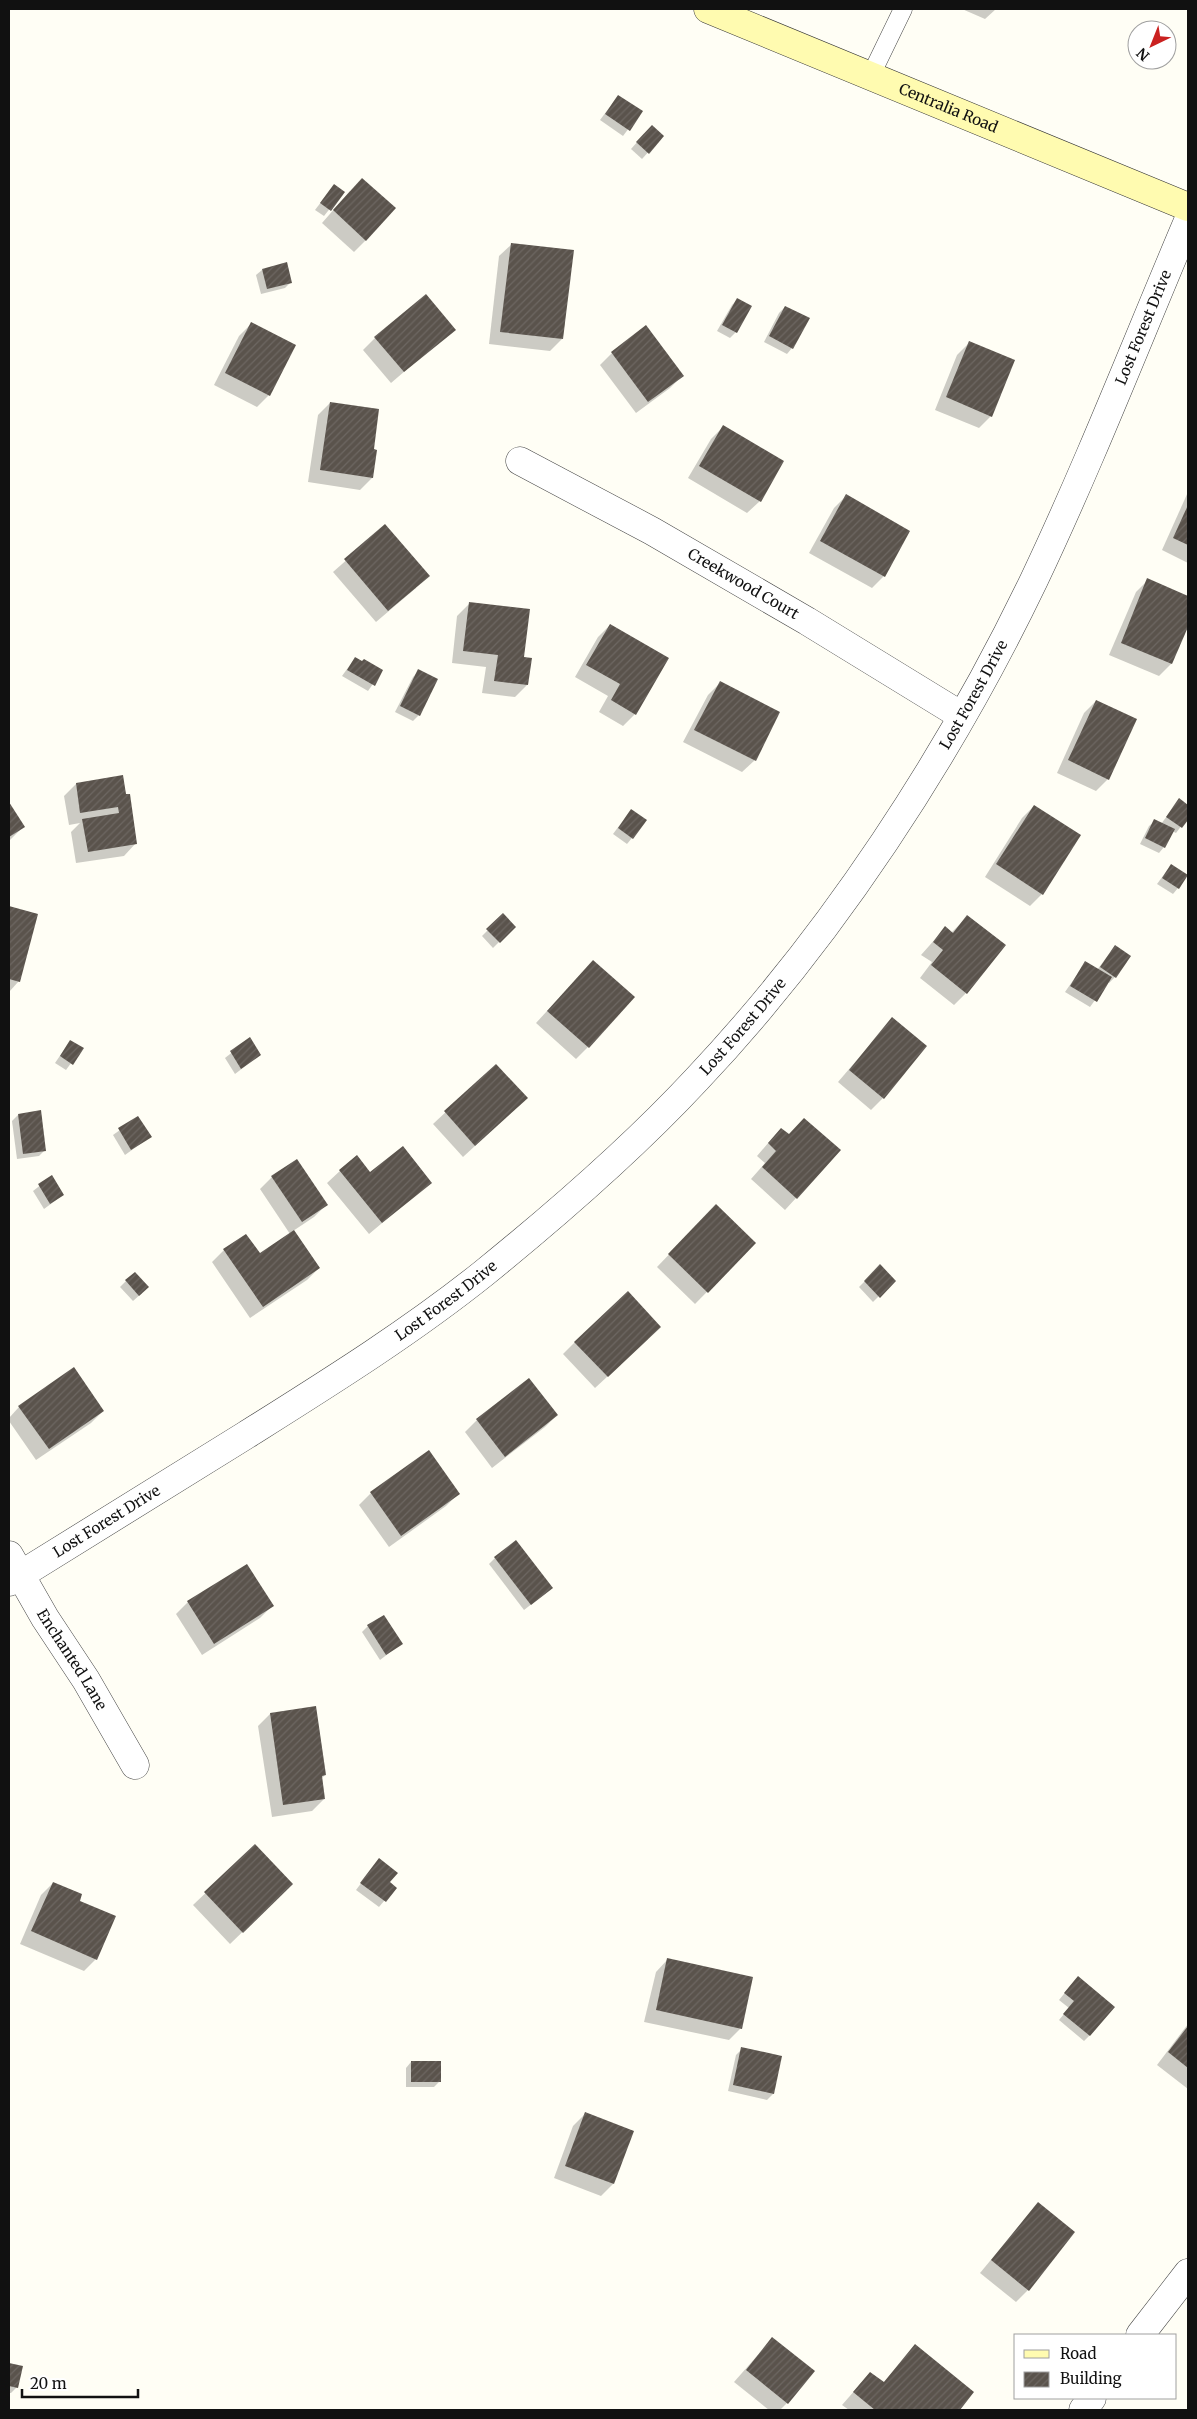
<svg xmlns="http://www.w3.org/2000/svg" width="1197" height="2419" viewBox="0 0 1197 2419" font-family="Merriweather,serif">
  <defs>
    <pattern id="building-hatch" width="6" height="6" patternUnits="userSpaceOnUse" patternTransform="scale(1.25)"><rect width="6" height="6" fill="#5a534c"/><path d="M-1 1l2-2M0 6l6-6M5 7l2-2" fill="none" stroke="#6d6762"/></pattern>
  </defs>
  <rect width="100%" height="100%" fill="#fffef5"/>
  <g fill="#0003">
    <path d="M 962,9 L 996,9 L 985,19 Z"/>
    <path d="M 618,96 L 641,112 L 623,136 L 600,120 Z"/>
    <path d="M 646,132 L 662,137 L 642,159 L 631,149 Z"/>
    <path d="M 334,185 L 343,192 L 324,216 L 315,210 Z"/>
    <path d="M 350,191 L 366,240 L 354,252 L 322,223 Z"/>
    <path d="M 512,244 L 562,339 L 550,351 L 489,344 L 499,256 Z"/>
    <path d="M 262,270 L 291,282 L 285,288 L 261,294 L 256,275 Z"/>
    <path d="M 738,299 L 750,306 L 736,332 L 730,338 L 717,331 L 732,305 Z"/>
    <path d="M 785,307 L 792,348 L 787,354 L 764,342 L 779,313 Z"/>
    <path d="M 251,324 L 269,395 L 257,407 L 214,385 L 239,336 Z"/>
    <path d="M 454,329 L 391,383 L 363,350 L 375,338 Z"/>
    <path d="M 969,343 L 991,416 L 979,428 L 935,410 L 957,355 Z"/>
    <path d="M 612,353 L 682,376 L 670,388 L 636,413 L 600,365 Z"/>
    <path d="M 330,403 L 372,450 L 372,478 L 360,490 L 308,482 L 318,415 Z"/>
    <path d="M 723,427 L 782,462 L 760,501 L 747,513 L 688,478 L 711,439 Z"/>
    <path d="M 1188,492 L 1188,563 L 1162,550 Z"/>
    <path d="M 846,496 L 884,576 L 872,588 L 809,553 L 834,508 Z"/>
    <path d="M 385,526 L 416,588 L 376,622 L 333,572 Z"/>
    <path d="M 1148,580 L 1188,597 L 1188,624 L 1171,664 L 1159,676 L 1109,655 L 1136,592 Z"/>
    <path d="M 469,604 L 527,685 L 515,697 L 482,693 L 486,667 L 452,663 L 457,616 Z"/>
    <path d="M 610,625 L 635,714 L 623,726 L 599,712 L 608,696 L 575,677 L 598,637 Z"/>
    <path d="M 355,658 L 382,671 L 368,691 L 342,676 Z"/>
    <path d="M 419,671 L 419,715 L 413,721 L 395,712 L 413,677 Z"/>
    <path d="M 720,683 L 755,760 L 742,772 L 683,742 L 708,695 Z"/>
    <path d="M 1096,701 L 1108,779 L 1096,791 L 1057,773 L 1084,713 Z"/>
    <path d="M 122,777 L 136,843 L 124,856 L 76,863 L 71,832 L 80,823 L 69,825 L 64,796 L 76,784 Z"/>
    <path d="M 1179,800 L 1188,806 L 1188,817 L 1176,833 L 1172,831 L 1164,847 L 1159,853 L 1140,844 L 1149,826 L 1155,821 L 1161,824 Z"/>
    <path d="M 9,804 L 23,827 L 9,841 Z"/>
    <path d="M 1034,806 L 1042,894 L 1030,906 L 985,877 L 1022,818 Z"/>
    <path d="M 631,810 L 632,838 L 627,844 L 613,834 Z"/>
    <path d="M 1171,865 L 1178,888 L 1173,894 L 1157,884 Z"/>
    <path d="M 9,907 L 37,914 L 19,981 L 9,992 Z"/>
    <path d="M 503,915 L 514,927 L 493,948 L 482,936 Z"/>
    <path d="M 967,917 L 966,993 L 954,1005 L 920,978 L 932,962 L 921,955 L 945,928 L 951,933 Z"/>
    <path d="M 1115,946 L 1115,977 L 1109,983 L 1108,982 L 1090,1007 L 1065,992 L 1085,963 L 1097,970 Z"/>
    <path d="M 581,974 L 588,1047 L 576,1059 L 536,1023 Z"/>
    <path d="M 892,1019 L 883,1098 L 871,1110 L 838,1082 Z"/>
    <path d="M 249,1039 L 260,1055 L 235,1074 L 225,1058 Z"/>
    <path d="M 70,1041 L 82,1048 L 66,1070 L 55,1063 Z"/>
    <path d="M 496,1065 L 514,1110 L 463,1157 L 433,1124 Z"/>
    <path d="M 18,1115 L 45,1150 L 39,1156 L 17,1159 L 12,1121 Z"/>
    <path d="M 138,1117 L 150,1137 L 125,1155 L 113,1135 Z"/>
    <path d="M 788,1135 L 796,1198 L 785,1210 L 751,1179 L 765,1163 L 757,1156 L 769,1142 Z"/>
    <path d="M 356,1156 L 370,1174 L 430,1183 L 369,1234 L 327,1183 Z"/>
    <path d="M 51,1177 L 63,1195 L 44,1209 L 33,1191 Z"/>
    <path d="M 272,1177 L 326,1205 L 314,1217 L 293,1231 L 319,1268 L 307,1280 L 250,1318 L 212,1262 L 224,1250 L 246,1236 L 259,1255 L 290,1234 L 260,1189 Z"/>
    <path d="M 704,1218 L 755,1243 L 695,1304 L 657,1267 Z"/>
    <path d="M 880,1266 L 894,1281 L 873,1302 L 859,1287 Z"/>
    <path d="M 126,1281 L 142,1293 L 133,1301 L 120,1287 Z"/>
    <path d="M 648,1339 L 595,1388 L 563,1354 L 575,1342 Z"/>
    <path d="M 19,1407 L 103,1411 L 91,1423 L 36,1460 L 9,1421 L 9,1418 Z"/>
    <path d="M 557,1415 L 545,1427 L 492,1468 L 465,1432 L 477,1420 Z"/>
    <path d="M 371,1493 L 458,1494 L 446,1506 L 389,1547 L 359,1505 Z"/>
    <path d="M 495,1558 L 546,1593 L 524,1610 L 489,1564 Z"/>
    <path d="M 188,1602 L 272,1606 L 260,1618 L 202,1655 L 176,1614 Z"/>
    <path d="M 368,1626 L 401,1644 L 380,1660 L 362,1632 Z"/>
    <path d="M 315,1707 L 325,1775 L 321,1779 L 324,1799 L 312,1811 L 272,1817 L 258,1726 L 270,1714 Z"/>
    <path d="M 255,1846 L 280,1896 L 230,1944 L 193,1905 Z"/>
    <path d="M 374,1866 L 395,1888 L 379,1907 L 356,1890 Z"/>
    <path d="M 53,1883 L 78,1902 L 96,1959 L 84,1971 L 20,1944 L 41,1895 Z"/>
    <path d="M 668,1959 L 741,2028 L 729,2040 L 644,2022 L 656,1972 Z"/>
    <path d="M 1072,1984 L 1090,2035 L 1084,2041 L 1059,2020 L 1069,2008 L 1059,2000 Z"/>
    <path d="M 1188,2024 L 1188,2089 L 1157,2065 Z"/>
    <path d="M 742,2049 L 781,2057 L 773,2094 L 767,2100 L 728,2091 L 736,2055 Z"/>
    <path d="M 411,2062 L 440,2081 L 434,2087 L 406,2087 L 406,2068 Z"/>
    <path d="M 585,2114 L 633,2131 L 613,2184 L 601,2196 L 554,2178 L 573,2126 Z"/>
    <path d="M 1038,2203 L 1028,2290 L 1016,2302 L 980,2273 Z"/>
    <path d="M 772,2339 L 787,2403 L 780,2410 L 769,2410 L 734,2382 Z"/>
    <path d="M 915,2346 L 973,2392 L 958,2410 L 849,2410 L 842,2405 L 870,2373 L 883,2383 Z"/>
    <path d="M 9,2364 L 22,2367 L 17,2387 L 11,2393 L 9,2393 Z"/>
  </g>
  <g fill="url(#building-hatch)">
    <path d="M 618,95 L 643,111 L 630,131 L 605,114 Z"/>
    <path d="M 652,125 L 664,136 L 649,154 L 636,142 Z"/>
    <path d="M 362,178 L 396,208 L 366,241 L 333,210 Z"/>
    <path d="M 334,184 L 345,192 L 331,211 L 320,203 Z"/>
    <path d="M 511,243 L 574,250 L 563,339 L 500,332 Z"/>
    <path d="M 287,262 L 292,283 L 267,289 L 262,269 Z"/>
    <path d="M 426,294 L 456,330 L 404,372 L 374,337 Z"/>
    <path d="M 737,298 L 752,306 L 737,333 L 722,325 Z"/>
    <path d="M 785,306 L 810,318 L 793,349 L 769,336 Z"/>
    <path d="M 251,322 L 296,345 L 270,396 L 225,373 Z"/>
    <path d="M 646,325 L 684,376 L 648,402 L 611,352 Z"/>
    <path d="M 969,341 L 1015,360 L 992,417 L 946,397 Z"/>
    <path d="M 330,402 L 379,409 L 374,449 L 377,450 L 373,478 L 320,470 Z"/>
    <path d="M 723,425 L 784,461 L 761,502 L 699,466 Z"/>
    <path d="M 846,494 L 910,531 L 885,577 L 820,541 Z"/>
    <path d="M 1188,505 L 1188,545 L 1173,538 Z"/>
    <path d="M 385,524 L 430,576 L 388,611 L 344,559 Z"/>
    <path d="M 1147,578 L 1188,596 L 1188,627 L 1172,664 L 1121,643 Z"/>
    <path d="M 469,602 L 530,609 L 524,657 L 532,658 L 528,685 L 494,681 L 498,655 L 463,651 Z"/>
    <path d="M 610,624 L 669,658 L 636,715 L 611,700 L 620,684 L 586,665 Z"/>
    <path d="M 355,657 L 362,661 L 364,659 L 383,670 L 375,686 L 347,670 Z"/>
    <path d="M 418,669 L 438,679 L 420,716 L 400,706 Z"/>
    <path d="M 720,681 L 780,712 L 756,761 L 694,730 Z"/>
    <path d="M 1096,700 L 1137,719 L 1109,780 L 1068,760 Z"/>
    <path d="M 123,775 L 126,794 L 130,794 L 137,844 L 88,852 L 82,819 L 119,813 L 118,807 L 80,813 L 76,783 Z"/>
    <path d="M 1179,798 L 1188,805 L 1188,820 L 1182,828 L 1166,817 Z"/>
    <path d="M 9,802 L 25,827 L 9,837 Z"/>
    <path d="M 1034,805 L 1081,835 L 1043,895 L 996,864 Z"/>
    <path d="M 631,809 L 647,820 L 633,839 L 618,828 Z"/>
    <path d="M 1154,819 L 1175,829 L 1165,848 L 1145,838 Z"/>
    <path d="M 1171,864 L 1188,875 L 1179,889 L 1162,878 Z"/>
    <path d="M 9,906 L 38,914 L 20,982 L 9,979 Z"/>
    <path d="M 503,913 L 516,927 L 500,943 L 486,929 Z"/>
    <path d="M 967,915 L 1006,945 L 967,994 L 931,965 L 943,950 L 933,942 L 945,926 L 953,933 Z"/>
    <path d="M 1115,945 L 1131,956 L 1116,978 L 1100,967 Z"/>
    <path d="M 593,960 L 635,997 L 589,1048 L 547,1011 Z"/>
    <path d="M 1085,961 L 1112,977 L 1097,1002 L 1070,986 Z"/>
    <path d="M 892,1017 L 927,1046 L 884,1099 L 849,1070 Z"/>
    <path d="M 250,1037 L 261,1055 L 241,1069 L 230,1051 Z"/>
    <path d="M 70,1040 L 84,1048 L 73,1065 L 60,1056 Z"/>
    <path d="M 496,1064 L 528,1098 L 475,1146 L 444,1111 Z"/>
    <path d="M 41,1110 L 46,1151 L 23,1154 L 18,1114 Z"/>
    <path d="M 138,1116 L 152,1137 L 131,1150 L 118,1128 Z"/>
    <path d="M 804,1118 L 841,1150 L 797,1199 L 762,1167 L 776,1151 L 768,1143 L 781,1128 L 789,1134 Z"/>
    <path d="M 403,1146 L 432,1183 L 382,1223 L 339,1170 L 357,1155 L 370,1172 Z"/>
    <path d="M 297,1159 L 328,1205 L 302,1222 L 271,1176 Z"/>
    <path d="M 52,1175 L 64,1195 L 50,1204 L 38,1184 Z"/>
    <path d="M 716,1204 L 756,1243 L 708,1293 L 668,1254 Z"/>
    <path d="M 294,1230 L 320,1268 L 263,1307 L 223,1249 L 246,1234 L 260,1253 Z"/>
    <path d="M 880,1264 L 896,1281 L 880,1298 L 864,1281 Z"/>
    <path d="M 135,1272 L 149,1287 L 139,1296 L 125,1280 Z"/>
    <path d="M 628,1291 L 661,1327 L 608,1377 L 574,1342 Z"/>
    <path d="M 74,1367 L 104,1411 L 49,1449 L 18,1406 Z"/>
    <path d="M 529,1378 L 558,1415 L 505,1457 L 476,1419 Z"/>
    <path d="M 429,1450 L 460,1494 L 401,1536 L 370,1492 Z"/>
    <path d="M 516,1540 L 553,1588 L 531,1605 L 494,1557 Z"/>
    <path d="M 247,1564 L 274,1606 L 214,1644 L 187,1601 Z"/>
    <path d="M 384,1615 L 403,1644 L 386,1655 L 367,1625 Z"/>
    <path d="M 316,1706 L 326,1775 L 322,1776 L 325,1799 L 283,1805 L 270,1713 Z"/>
    <path d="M 255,1844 L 293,1884 L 243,1933 L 204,1892 Z"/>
    <path d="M 379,1858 L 398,1873 L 390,1882 L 397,1888 L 386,1902 L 360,1883 Z"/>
    <path d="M 53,1882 L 82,1894 L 80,1901 L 116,1916 L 97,1960 L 31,1931 Z"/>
    <path d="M 667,1958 L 753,1977 L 742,2029 L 656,2010 Z"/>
    <path d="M 1078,1976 L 1115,2007 L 1090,2036 L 1063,2014 L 1074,2001 L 1064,1993 Z"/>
    <path d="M 1188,2026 L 1188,2068 L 1168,2052 Z"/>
    <path d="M 741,2047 L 782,2056 L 774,2094 L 733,2085 Z"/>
    <rect x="411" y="2061" width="30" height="21"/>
    <path d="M 585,2112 L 634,2131 L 614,2184 L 565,2166 Z"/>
    <path d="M 1038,2202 L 1075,2232 L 1029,2291 L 991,2260 Z"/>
    <path d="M 772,2337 L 815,2371 L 788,2404 L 746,2370 Z"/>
    <path d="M 915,2344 L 974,2392 L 960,2410 L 875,2410 L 853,2392 L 870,2372 L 884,2382 Z"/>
    <path d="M 9,2363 L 23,2366 L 18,2388 L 9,2386 Z"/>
  </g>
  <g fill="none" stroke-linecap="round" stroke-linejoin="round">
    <g stroke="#444" stroke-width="19">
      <path id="lane" d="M 870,77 L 903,9"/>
    </g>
    <g stroke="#444" stroke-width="29">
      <g id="street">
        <path id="s1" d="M 520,461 L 652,531 L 807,621 L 962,716"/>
        <path id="s2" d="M 9,1555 L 45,1618 L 86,1680 L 135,1765"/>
        <path id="s3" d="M 9,1582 C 88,1533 167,1484 246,1435 C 327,1384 409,1333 484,1273 C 558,1213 632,1149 697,1079 C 832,936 949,757 1034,580 C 1090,462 1137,341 1188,221"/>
        <path d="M 1140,2335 L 1188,2273"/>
        <path d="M 1083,2410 L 1092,2398"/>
      </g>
    </g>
    <g stroke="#333" stroke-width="29">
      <g id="secondary">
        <path id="s4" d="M 708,9 L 1188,207"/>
      </g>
    </g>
    <use href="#lane" stroke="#fff" stroke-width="18"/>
    <use href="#street" stroke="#fff" stroke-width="28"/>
    <use href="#secondary" stroke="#fffbb0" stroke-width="28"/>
  </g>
  <g text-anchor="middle" stroke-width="5" stroke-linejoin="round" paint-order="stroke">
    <g font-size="15" fill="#111" stroke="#fff">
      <text dy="5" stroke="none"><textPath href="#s4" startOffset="260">Centralia Road</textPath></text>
      <text dy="5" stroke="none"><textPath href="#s3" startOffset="1735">Lost Forest Drive</textPath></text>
      <text dy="5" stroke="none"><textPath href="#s1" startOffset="255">Creekwood Court</textPath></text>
      <text dy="5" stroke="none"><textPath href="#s3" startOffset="1330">Lost Forest Drive</textPath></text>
      <text dy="5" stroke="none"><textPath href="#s3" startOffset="925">Lost Forest Drive</textPath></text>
      <text dy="5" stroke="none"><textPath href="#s3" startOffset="520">Lost Forest Drive</textPath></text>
      <text dy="5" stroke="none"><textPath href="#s3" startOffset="115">Lost Forest Drive</textPath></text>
      <text dy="5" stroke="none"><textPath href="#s2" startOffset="122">Enchanted Lane</textPath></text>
    </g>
  </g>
  <rect width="1197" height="2419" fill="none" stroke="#111111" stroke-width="20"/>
  <rect x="1014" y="2334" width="162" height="65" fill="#ffffff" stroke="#a0a0a0"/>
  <rect x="1024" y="2350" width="25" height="8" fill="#fffbb0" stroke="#a0a0a0"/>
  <text x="1060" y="2359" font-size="15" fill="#111111">Road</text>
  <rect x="1024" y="2372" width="25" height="15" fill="url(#building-hatch)" stroke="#a0a0a0"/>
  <text x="1060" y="2384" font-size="15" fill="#111111">Building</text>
  <g transform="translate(1152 45) rotate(223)"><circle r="24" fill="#ffffff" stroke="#a0a0a0"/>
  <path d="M0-4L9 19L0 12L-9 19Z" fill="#ca2120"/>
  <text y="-8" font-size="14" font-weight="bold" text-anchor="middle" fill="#111111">N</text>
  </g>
  <path d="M22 2389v8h116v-8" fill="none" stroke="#111111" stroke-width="2.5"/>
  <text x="30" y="2389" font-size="15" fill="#111111" stroke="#ffffff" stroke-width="4" paint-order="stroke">20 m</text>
</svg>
